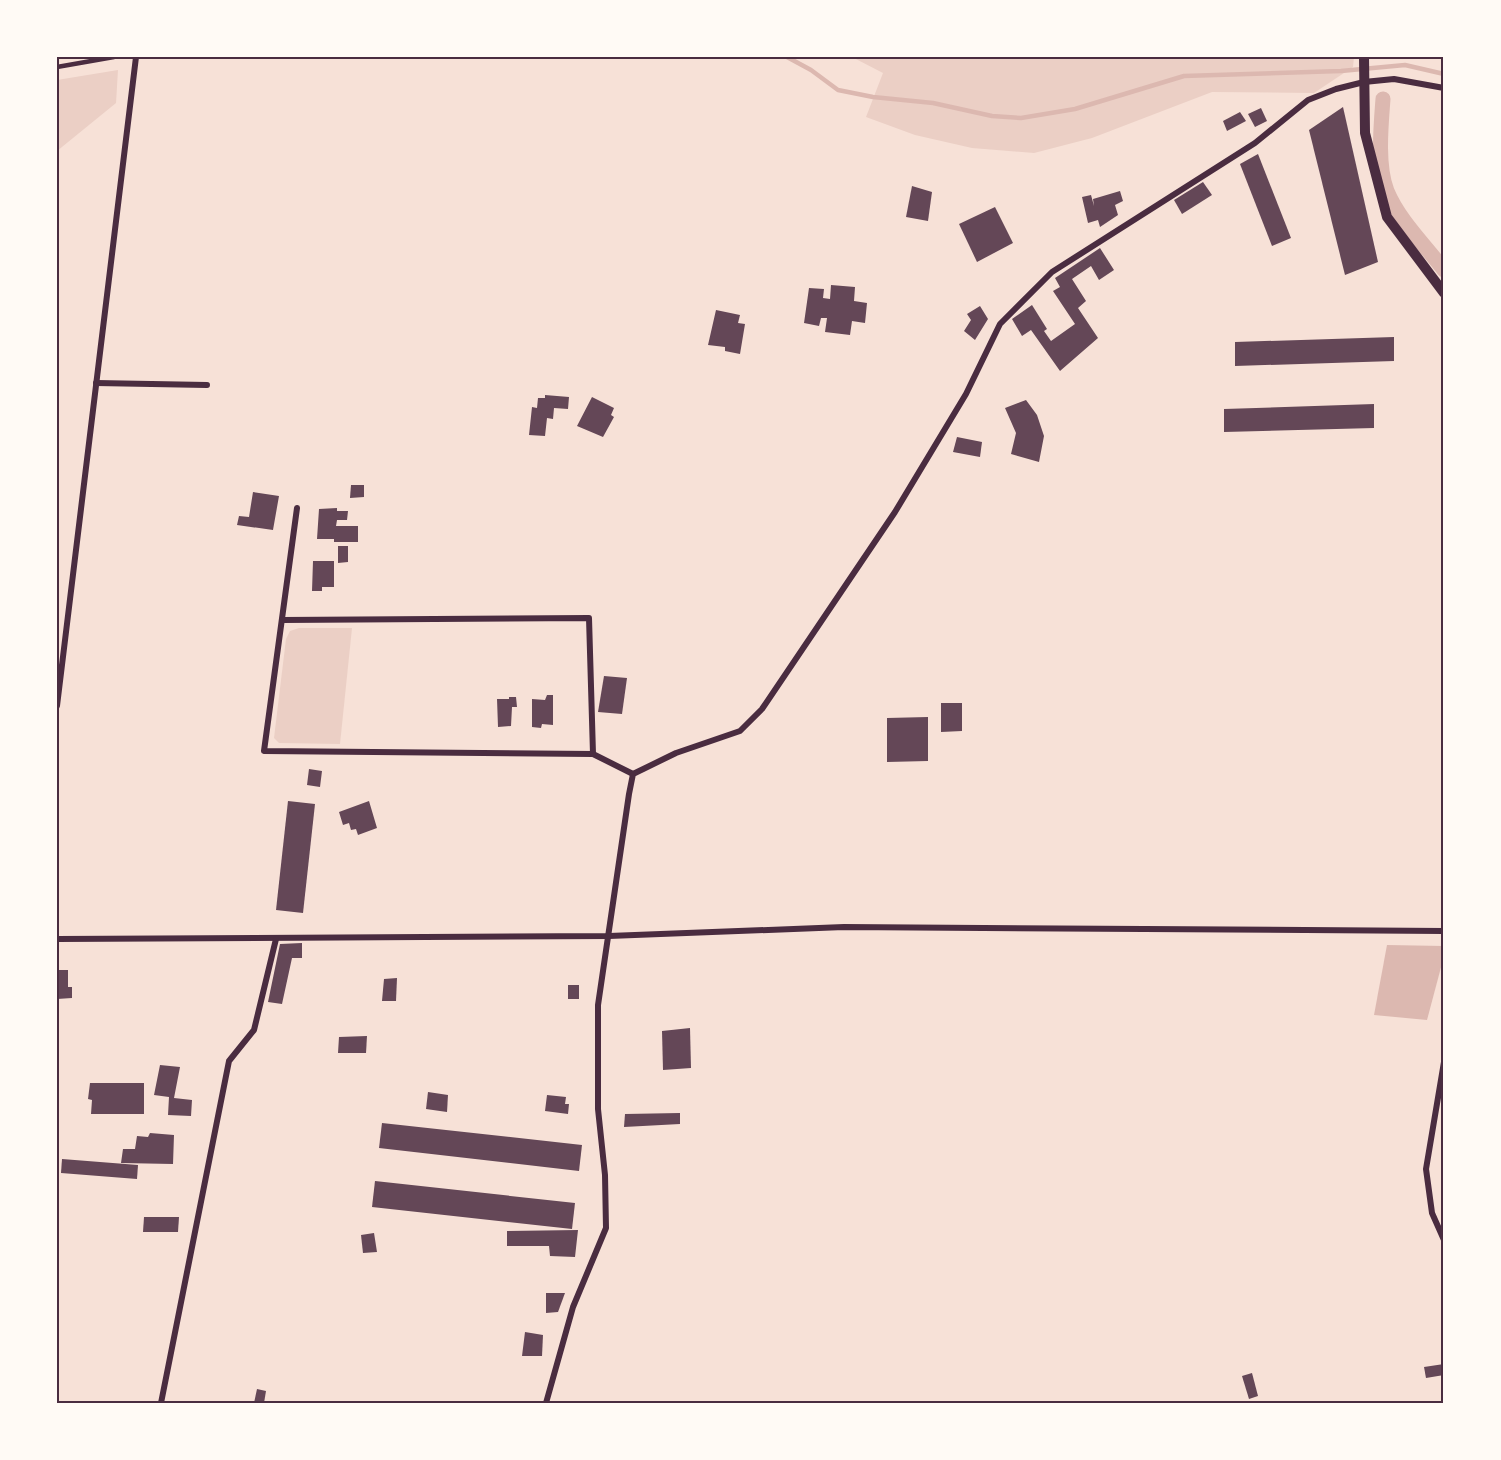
<svg xmlns="http://www.w3.org/2000/svg" width="1501" height="1460" viewBox="0 0 1501 1460" font-family="Poppins,sans-serif">
  <rect width="100%" height="100%" fill="#f7e1d7"/>
  <g fill="#ebcfc5">
    <path d="M 852,57 L 1354,57 L 1353,67 L 1314,93 L 1212,92 L 1092,138 L 1034,153 L 972,148 L 915,135 L 866,117 L 883,73 Z"/>
    <path d="M 118,70 L 116,103 L 57,151 L 57,80 Z"/>
    <path d="M 299,628 L 352,628 L 340,744 L 279,743 L 274,738 L 286,639 L 290,631 Z"/>
  </g>
  <path fill="#dcb8b0" d="M 1387,945 L 1444,946 L 1444,956 L 1427,1020 L 1374,1015 Z"/>
  <g fill="none" stroke-linecap="round" stroke-linejoin="round">
    <path stroke="#dcb8b0" stroke-width="4.5" d="M 787,57 L 811,70 L 838,90 L 873,97 L 933,103 L 992,116 L 1021,118 L 1075,109 L 1184,76 L 1341,71 L 1405,65 L 1444,74"/>
    <path stroke="#dcb8b0" stroke-width="15" d="M 1383,99 C 1381,125 1377,166 1387,191 C 1399,220 1425,245 1444,270"/>
  </g>
  <g fill="#644757">
    <path d="M 1343,107 L 1378,262 L 1345,275 L 1309,130 Z"/>
    <path d="M 1261,108 L 1267,121 L 1255,127 L 1248,114 Z"/>
    <path d="M 1240,112 L 1246,121 L 1227,131 L 1223,121 Z"/>
    <path d="M 1258,154 L 1291,238 L 1272,246 L 1240,164 Z"/>
    <path d="M 1203,182 L 1212,195 L 1182,214 L 1174,200 Z"/>
    <path d="M 912,186 L 932,192 L 928,221 L 906,217 Z"/>
    <path d="M 1120,191 L 1123,201 L 1115,205 L 1118,215 L 1100,227 L 1098,220 L 1088,223 L 1082,197 L 1091,195 L 1094,206 L 1093,199 Z"/>
    <path d="M 995,207 L 1013,243 L 977,262 L 959,224 Z"/>
    <path d="M 1100,248 L 1114,270 L 1099,280 L 1091,266 L 1072,279 L 1086,301 L 1078,308 L 1098,338 L 1060,371 L 1031,330 L 1022,336 L 1012,319 L 1032,305 L 1047,329 L 1044,331 L 1051,341 L 1075,324 L 1053,291 L 1060,287 L 1055,278 Z"/>
    <path d="M 831,285 L 855,287 L 854,301 L 867,303 L 865,323 L 852,321 L 850,335 L 825,332 L 827,318 L 821,318 L 819,326 L 804,323 L 809,288 L 824,289 L 823,298 L 830,299 Z"/>
    <path d="M 980,306 L 988,319 L 975,340 L 964,331 L 971,320 L 967,314 Z"/>
    <path d="M 716,310 L 740,315 L 738,323 L 745,324 L 740,354 L 725,351 L 725,347 L 708,345 Z"/>
    <path d="M 1394,337 L 1394,361 L 1235,366 L 1235,342 Z"/>
    <path d="M 545,395 L 569,397 L 568,409 L 554,408 L 553,419 L 547,418 L 545,436 L 529,435 L 532,407 L 537,408 L 538,398 L 545,398 Z"/>
    <path d="M 592,397 L 614,408 L 611,415 L 614,417 L 603,437 L 577,426 Z"/>
    <path d="M 1026,400 L 1037,415 L 1044,436 L 1039,462 L 1011,454 L 1016,433 L 1005,408 Z"/>
    <path d="M 1374,404 L 1374,428 L 1224,432 L 1224,409 Z"/>
    <path d="M 957,437 L 982,442 L 980,457 L 953,452 Z"/>
    <path d="M 351,485 L 364,485 L 364,497 L 350,498 Z"/>
    <path d="M 253,492 L 279,496 L 273,530 L 237,525 L 239,516 L 249,517 Z"/>
    <path d="M 337,508 L 337,511 L 348,511 L 347,520 L 337,520 L 336,526 L 358,526 L 358,542 L 334,542 L 334,539 L 317,539 L 319,509 Z"/>
    <path d="M 338,546 L 348,546 L 348,562 L 338,563 Z"/>
    <path d="M 313,561 L 334,561 L 334,587 L 322,587 L 322,591 L 312,591 Z"/>
    <path d="M 604,676 L 627,678 L 622,714 L 598,712 Z"/>
    <path d="M 547,695 L 553,695 L 553,725 L 542,724 L 541,728 L 532,727 L 532,699 L 545,700 Z"/>
    <path d="M 509,697 L 516,697 L 517,707 L 512,707 L 511,726 L 498,727 L 497,699 L 509,699 Z"/>
    <path d="M 941,703 L 962,703 L 962,731 L 941,732 Z"/>
    <path d="M 928,717 L 928,761 L 887,762 L 887,718 Z"/>
    <path d="M 309,769 L 322,771 L 320,787 L 307,785 Z"/>
    <path d="M 288,801 L 315,804 L 303,913 L 276,910 Z"/>
    <path d="M 369,801 L 377,828 L 358,835 L 356,829 L 351,830 L 349,823 L 343,825 L 339,812 Z"/>
    <path d="M 302,943 L 302,958 L 292,958 L 282,1004 L 268,1002 L 280,944 Z"/>
    <path d="M 57,970 L 68,970 L 68,987 L 72,987 L 72,998 L 57,999 Z"/>
    <path d="M 397,978 L 396,1001 L 382,1001 L 384,979 Z"/>
    <rect x="568" y="985" width="11" height="14"/>
    <path d="M 690,1028 L 691,1068 L 663,1070 L 662,1031 Z"/>
    <path d="M 367,1036 L 366,1053 L 338,1053 L 339,1037 Z"/>
    <path d="M 160,1065 L 180,1067 L 174,1098 L 192,1100 L 191,1116 L 168,1115 L 169,1097 L 154,1095 Z"/>
    <path d="M 90,1083 L 144,1083 L 144,1114 L 91,1114 L 92,1100 L 88,1099 Z"/>
    <path d="M 428,1092 L 448,1095 L 447,1112 L 426,1109 Z"/>
    <path d="M 547,1095 L 566,1097 L 565,1104 L 569,1104 L 568,1114 L 545,1111 Z"/>
    <path d="M 680,1113 L 680,1124 L 624,1127 L 625,1114 Z"/>
    <path d="M 382,1123 L 582,1145 L 579,1171 L 379,1148 Z"/>
    <path d="M 150,1133 L 174,1135 L 173,1164 L 121,1163 L 123,1149 L 135,1149 L 137,1136 L 148,1137 Z"/>
    <path d="M 62,1159 L 138,1165 L 137,1179 L 61,1173 Z"/>
    <path d="M 375,1181 L 575,1203 L 572,1229 L 372,1207 Z"/>
    <path d="M 144,1217 L 179,1217 L 178,1232 L 143,1232 Z"/>
    <path d="M 578,1230 L 575,1257 L 550,1256 L 549,1246 L 507,1246 L 507,1231 Z"/>
    <path d="M 374,1233 L 377,1252 L 363,1253 L 361,1235 Z"/>
    <path d="M 546,1293 L 565,1293 L 558,1312 L 546,1313 Z"/>
    <path d="M 525,1332 L 543,1335 L 542,1356 L 522,1356 Z"/>
    <path d="M 1444,1364 L 1444,1375 L 1426,1378 L 1424,1367 Z"/>
    <path d="M 1252,1373 L 1258,1396 L 1249,1399 L 1242,1376 Z"/>
    <path d="M 257,1389 L 266,1391 L 264,1403 L 254,1403 Z"/>
  </g>
  <g fill="none" stroke-linecap="round" stroke-linejoin="round">
    <path stroke="#4a2c40" stroke-width="4.5" d="M 57,67 L 114,57"/>
    <g stroke="#4a2c40" stroke-width="6">
      <path d="M 96,383 L 207,385"/>
      <path d="M 297,508 L 264,751 L 593,754 L 633,774"/>
      <path d="M 282,620 L 589,618 L 593,754"/>
      <path d="M 57,706 L 136,57"/>
      <path d="M 57,939 L 609,936 L 844,927 L 1444,931"/>
      <path d="M 1444,1062 L 1426,1169 L 1432,1213 L 1444,1240"/>
      <path d="M 161,1403 L 229,1061 L 254,1030 L 276,939"/>
      <path d="M 546,1403 L 573,1307 L 606,1228 L 605,1175 L 598,1109 L 598,1005 L 629,794 L 633,774 L 676,753 L 740,731 L 762,709 L 895,512 L 966,394 L 1000,324 L 1052,272 L 1255,143 L 1308,100 L 1336,89 L 1364,82 L 1394,79 L 1444,88"/>
    </g>
    <path stroke="#4a2c40" stroke-width="10" d="M 1364,57 L 1365,133 L 1387,217 L 1444,293"/>
  </g>
  <rect width="1501" height="1460" fill="none" stroke="#fffaf5" stroke-width="117"/>
  <rect x="58" y="58" width="1384" height="1344" fill="none" stroke="#4a2c40" stroke-width="2"/>
</svg>
